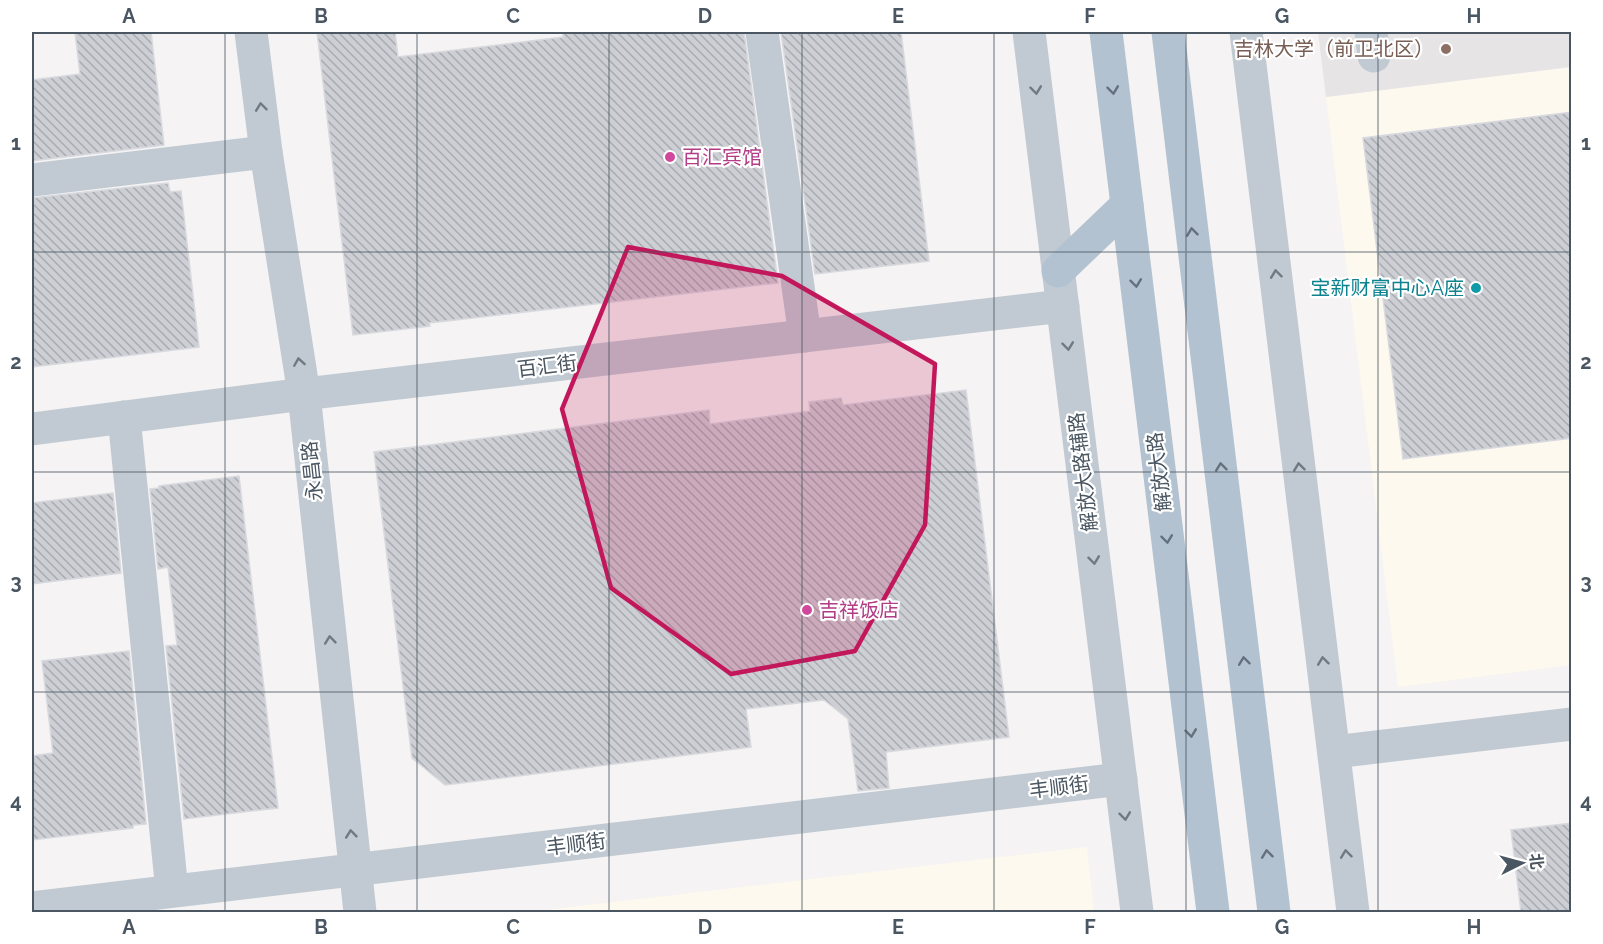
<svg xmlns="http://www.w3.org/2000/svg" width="1603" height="944" viewBox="0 0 1603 944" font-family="Raleway,'Noto Sans SC',sans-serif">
  <defs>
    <pattern id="building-back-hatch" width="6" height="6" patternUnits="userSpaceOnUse" patternTransform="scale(1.5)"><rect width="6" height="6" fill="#cdcfd5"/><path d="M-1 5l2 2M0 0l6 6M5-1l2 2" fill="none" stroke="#a8abb0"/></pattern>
  </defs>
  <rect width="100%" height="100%" fill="#f5f3f3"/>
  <g fill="#fdf9ef">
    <path d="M 1571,67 L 1571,665 L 1398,687 L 1326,97 Z"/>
    <path d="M 1087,847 L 1094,912 L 527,912 Z"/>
  </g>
  <path fill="#e6e4e5" d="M 1318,32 L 1571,32 L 1571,67 L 1326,97 Z"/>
  <g fill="url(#building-back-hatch)" stroke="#d7d9de" stroke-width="1.5">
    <path d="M 75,32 L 151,32 L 164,145 L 32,161 L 32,80 L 80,74 Z"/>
    <path d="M 317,32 L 395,32 L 398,57 L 563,37 L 563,32 L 744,32 L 778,283 L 429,323 L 430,326 L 353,335 Z"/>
    <path d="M 781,32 L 901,32 L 929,261 L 815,274 Z"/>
    <path d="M 1572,112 L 1572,438 L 1403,459 L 1363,138 Z"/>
    <path d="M 168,183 L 170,192 L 181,191 L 199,347 L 32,367 L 32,198 Z"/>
    <path d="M 966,390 L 1009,737 L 886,752 L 889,788 L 858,791 L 848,719 L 824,700 L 746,709 L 751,747 L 445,785 L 412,758 L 374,452 L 709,410 L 710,424 L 810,411 L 809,402 L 841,398 L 843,405 Z"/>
    <path d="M 239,476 L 278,808 L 184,819 L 166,646 L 177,645 L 168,567 L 158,569 L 150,489 L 159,488 L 159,486 Z"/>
    <path d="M 113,493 L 121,573 L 32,584 L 32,503 Z"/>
    <path d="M 129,651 L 146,824 L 133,825 L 133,828 L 32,840 L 32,756 L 53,753 L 42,661 Z"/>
    <path d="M 1572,823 L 1572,912 L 1521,912 L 1511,830 Z"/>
  </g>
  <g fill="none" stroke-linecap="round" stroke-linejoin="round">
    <g stroke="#c1cad2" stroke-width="33">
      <path d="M 251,32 L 266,152 L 304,394 L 360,912"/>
      <path d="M 762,32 L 805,336"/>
      <path d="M 1029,32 L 1137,912"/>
      <path d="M 1246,32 L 1353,912"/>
      <path d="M 1371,32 L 1374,56"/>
      <path d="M 32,180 L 266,152"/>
      <path d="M 124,417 L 172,891"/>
      <path d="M 32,429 L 304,394 L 1063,306"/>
      <path d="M 1334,752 L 1572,724"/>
      <path d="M 32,908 L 1121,779"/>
    </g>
    <g stroke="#b3c2d1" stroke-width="33">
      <path d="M 1106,32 L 1213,912"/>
      <path d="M 1168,32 L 1274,912"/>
      <path d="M 1058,271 L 1127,205"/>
    </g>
  </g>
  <defs><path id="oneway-chevron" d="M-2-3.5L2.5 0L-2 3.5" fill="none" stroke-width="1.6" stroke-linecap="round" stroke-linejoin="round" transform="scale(1.5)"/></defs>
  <g stroke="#6e7983">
    <use href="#oneway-chevron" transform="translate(1036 90) rotate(83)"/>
    <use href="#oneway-chevron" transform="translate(261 107) rotate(-97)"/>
    <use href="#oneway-chevron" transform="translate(1276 274) rotate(-97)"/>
    <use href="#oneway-chevron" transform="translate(1068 346) rotate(83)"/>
    <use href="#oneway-chevron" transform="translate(299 362) rotate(-99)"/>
    <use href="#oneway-chevron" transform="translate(1299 467) rotate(-97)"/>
    <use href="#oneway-chevron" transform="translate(1094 560) rotate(83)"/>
    <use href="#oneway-chevron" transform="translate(330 640) rotate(-96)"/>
    <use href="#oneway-chevron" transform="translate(1323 661) rotate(-97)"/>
    <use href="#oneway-chevron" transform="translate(1125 816) rotate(83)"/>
    <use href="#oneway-chevron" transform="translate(351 834) rotate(-96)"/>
    <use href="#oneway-chevron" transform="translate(1346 854) rotate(-97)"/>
  </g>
  <g stroke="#64717d">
    <use href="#oneway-chevron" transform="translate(1113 90) rotate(83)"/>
    <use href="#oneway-chevron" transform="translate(1192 232) rotate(-97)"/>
    <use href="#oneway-chevron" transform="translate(1136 283) rotate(83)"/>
    <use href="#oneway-chevron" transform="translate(1221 467) rotate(-97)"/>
    <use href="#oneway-chevron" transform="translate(1167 539) rotate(83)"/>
    <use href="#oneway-chevron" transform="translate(1244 661) rotate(-97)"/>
    <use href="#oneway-chevron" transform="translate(1191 733) rotate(83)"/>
    <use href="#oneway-chevron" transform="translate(1267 854) rotate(-97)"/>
  </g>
  <path fill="#c2185b" fill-opacity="0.2" stroke="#c2185b" stroke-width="4.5" stroke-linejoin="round" d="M 628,247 L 782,276 L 935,364 L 925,525 L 855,651 L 731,674 L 611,588 L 562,409 Z"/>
  <path fill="none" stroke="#4a5661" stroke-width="1.5" stroke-opacity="0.55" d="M 225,32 L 225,912M 417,32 L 417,912M 609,32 L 609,912M 802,32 L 802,912M 994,32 L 994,912M 1186,32 L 1186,912M 1378,32 L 1378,912M 32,252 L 1572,252M 32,472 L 1572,472M 32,692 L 1572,692"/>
  <circle fill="#8d6e63" stroke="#fff" stroke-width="2" cx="1446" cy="49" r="6"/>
  <g fill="#d1479c" stroke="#fff" stroke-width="2">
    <circle cx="670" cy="157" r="6"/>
    <circle cx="807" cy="610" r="6"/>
  </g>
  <circle fill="#0f9aa8" stroke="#fff" stroke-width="2" cx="1476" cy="288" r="6"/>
  <g text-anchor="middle" stroke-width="4.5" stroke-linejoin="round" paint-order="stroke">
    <g font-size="20" fill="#785e54" stroke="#fff" text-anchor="end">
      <text x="1434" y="56">吉林大学（前卫北区）</text>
    </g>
    <g font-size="20" fill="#b23c85" stroke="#fff" text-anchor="start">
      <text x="682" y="164">百汇宾馆</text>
      <text x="819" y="617">吉祥饭店</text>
    </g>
    <g font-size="20" fill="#0d838f" stroke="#fff" text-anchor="end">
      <text x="1464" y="295">宝新财富中心A座</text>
    </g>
    <g font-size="20" fill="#4a5661" stroke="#fff">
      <text transform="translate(547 366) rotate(-7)" y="7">百汇街</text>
      <text transform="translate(312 471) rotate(-96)" y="7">永昌路</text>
      <text transform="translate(1083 472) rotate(-97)" y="7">解放大路辅路</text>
      <text transform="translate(1159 472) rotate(-97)" y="7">解放大路</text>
      <text transform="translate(1059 787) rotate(-7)" y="7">丰顺街</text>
      <text transform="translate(576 844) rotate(-7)" y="7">丰顺街</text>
    </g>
  </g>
  <rect width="1603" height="944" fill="none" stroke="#ffffff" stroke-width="66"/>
  <g transform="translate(1522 863) rotate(84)" stroke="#ffffff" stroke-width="4.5" paint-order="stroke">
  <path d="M0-4.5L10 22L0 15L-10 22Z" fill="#4a5661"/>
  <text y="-9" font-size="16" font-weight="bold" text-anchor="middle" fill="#4a5661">北</text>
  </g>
  <rect x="33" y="33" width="1537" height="878" fill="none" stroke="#4a5661" stroke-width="2"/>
  <g font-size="20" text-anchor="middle" font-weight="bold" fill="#4a5661">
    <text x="129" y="23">A</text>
    <text x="321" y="23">B</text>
    <text x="513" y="23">C</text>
    <text x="705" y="23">D</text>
    <text x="898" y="23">E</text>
    <text x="1090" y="23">F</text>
    <text x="1282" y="23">G</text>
    <text x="1474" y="23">H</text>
    <text x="16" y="150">1</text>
    <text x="1586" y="150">1</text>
    <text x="16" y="369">2</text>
    <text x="1586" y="369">2</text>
    <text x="16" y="589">3</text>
    <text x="1586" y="589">3</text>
    <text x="16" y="808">4</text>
    <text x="1586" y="808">4</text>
    <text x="129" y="934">A</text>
    <text x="321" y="934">B</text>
    <text x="513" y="934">C</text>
    <text x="705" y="934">D</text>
    <text x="898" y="934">E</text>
    <text x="1090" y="934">F</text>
    <text x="1282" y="934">G</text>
    <text x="1474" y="934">H</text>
  </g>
</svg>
